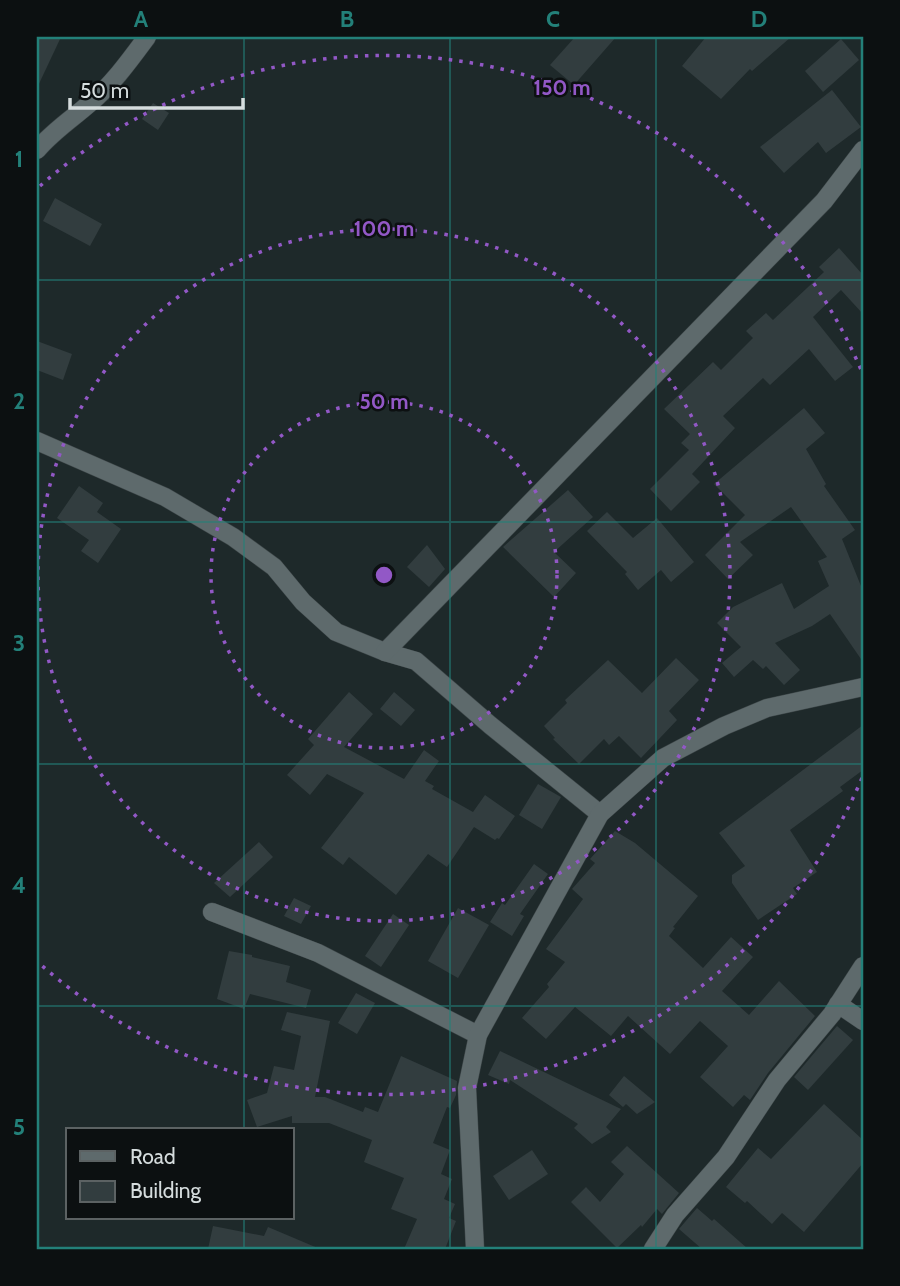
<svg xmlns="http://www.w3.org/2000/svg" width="900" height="1286" viewBox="0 0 900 1286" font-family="Cabin,sans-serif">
  <rect width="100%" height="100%" fill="#1e292a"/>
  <g fill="#323d3f">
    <path d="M 37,37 L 61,37 L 37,88 Z"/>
    <path d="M 575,37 L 616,37 L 574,85 L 550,65 Z"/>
    <path d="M 706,37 L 791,37 L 752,71 L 750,69 L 721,99 L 682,66 Z"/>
    <path d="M 841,39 L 859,60 L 823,92 L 805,71 Z"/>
    <path d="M 832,90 L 861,127 L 826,153 L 818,142 L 784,173 L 760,147 Z"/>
    <path d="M 153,103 L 169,113 L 158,130 L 142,119 Z"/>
    <path d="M 55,198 L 102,224 L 90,246 L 43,221 Z"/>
    <path d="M 839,248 L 863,275 L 863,314 L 841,290 L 813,317 L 853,367 L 835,381 L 809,349 L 770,385 L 763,378 L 723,416 L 735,428 L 692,474 L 700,482 L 671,511 L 650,489 L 689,450 L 681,443 L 690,434 L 664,409 L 713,362 L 721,370 L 753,338 L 746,331 L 766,313 L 773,320 L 824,272 L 819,267 Z"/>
    <path d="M 37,341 L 72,354 L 63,380 L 37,370 Z"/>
    <path d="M 804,408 L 825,433 L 806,449 L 826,484 L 824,486 L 855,530 L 842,539 L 863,591 L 863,662 L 830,614 L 812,626 L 775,643 L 800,670 L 784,685 L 766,666 L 763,669 L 753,660 L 734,677 L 722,663 L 741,647 L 717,623 L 733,607 L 782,583 L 794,609 L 829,586 L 818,561 L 827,557 L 791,507 L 740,542 L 753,555 L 728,579 L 705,555 L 745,515 L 714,484 Z"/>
    <path d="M 79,486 L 103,503 L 97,512 L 121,529 L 98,563 L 81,551 L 89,540 L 57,518 Z"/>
    <path d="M 568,490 L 593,517 L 554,552 L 576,573 L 554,597 L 503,547 Z"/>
    <path d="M 607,512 L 633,538 L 657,518 L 694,562 L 671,582 L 661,570 L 638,590 L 625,574 L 627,572 L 587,531 Z"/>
    <path d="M 427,545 L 445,569 L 429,587 L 407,567 Z"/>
    <path d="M 676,658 L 699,680 L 669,711 L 677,720 L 641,758 L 619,736 L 609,745 L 604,739 L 579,764 L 553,739 L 555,738 L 544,726 L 567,703 L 565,700 L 608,660 L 642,693 Z"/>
    <path d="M 349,692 L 373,714 L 344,747 L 404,779 L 424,750 L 439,761 L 425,781 L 434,786 L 432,789 L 473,812 L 485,795 L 515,816 L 499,839 L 497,838 L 495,840 L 474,827 L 447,867 L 428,854 L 396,895 L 349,857 L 343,865 L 321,848 L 364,793 L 327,774 L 310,795 L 287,775 L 314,745 L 308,739 Z"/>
    <path d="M 394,692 L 415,710 L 401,726 L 380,709 Z"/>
    <path d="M 863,725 L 863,770 L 840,787 L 843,791 L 790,830 L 817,872 L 793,888 L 797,894 L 758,920 L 732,883 L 732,875 L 745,866 L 719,833 Z"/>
    <path d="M 538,784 L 561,797 L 542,829 L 519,815 Z"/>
    <path d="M 615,831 L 635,843 L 698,896 L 673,927 L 675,928 L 669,936 L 703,968 L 731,937 L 753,957 L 722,991 L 749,1015 L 779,981 L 815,1016 L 768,1073 L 750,1100 L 744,1095 L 733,1107 L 700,1077 L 728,1046 L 700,1021 L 670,1054 L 628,1016 L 611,1036 L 575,1007 L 546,1039 L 522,1018 L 549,987 L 547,984 L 565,962 L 546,949 L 583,899 L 572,889 L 595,863 L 590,859 Z"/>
    <path d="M 259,842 L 273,857 L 230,897 L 214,883 Z"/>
    <path d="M 534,864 L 548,874 L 520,914 L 524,916 L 512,936 L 490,922 L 502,903 L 505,905 Z"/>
    <path d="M 294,898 L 311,906 L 301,924 L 284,916 Z"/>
    <path d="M 458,908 L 489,925 L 458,978 L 428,961 Z"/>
    <path d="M 393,914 L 409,925 L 381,967 L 365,956 Z"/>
    <path d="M 229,951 L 252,955 L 252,957 L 290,966 L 286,982 L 311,990 L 306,1008 L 250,994 L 244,1009 L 217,999 Z"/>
    <path d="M 356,993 L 375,1003 L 357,1034 L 338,1023 Z"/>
    <path d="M 287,1012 L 330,1021 L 315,1097 L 325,1097 L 363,1112 L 365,1107 L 378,1112 L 401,1056 L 457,1081 L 456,1095 L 450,1108 L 447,1107 L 433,1143 L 450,1150 L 441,1174 L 452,1179 L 444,1199 L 455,1204 L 449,1218 L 456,1221 L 445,1249 L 404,1249 L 417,1219 L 391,1209 L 404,1178 L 364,1162 L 372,1140 L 329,1123 L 292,1123 L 292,1116 L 257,1127 L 247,1100 L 267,1093 L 274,1066 L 294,1070 L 301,1036 L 281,1030 Z"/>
    <path d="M 837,1026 L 853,1040 L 808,1090 L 794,1077 Z"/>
    <path d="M 500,1051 L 621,1109 L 606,1127 L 611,1132 L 592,1144 L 574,1128 L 578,1124 L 510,1080 L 509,1084 L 488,1075 Z"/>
    <path d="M 624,1076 L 655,1102 L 637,1114 L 626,1104 L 623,1107 L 609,1095 Z"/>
    <path d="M 824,1104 L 863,1140 L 863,1163 L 804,1232 L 782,1213 L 772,1224 L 747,1201 L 745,1203 L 726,1187 L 758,1148 L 771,1159 Z"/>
    <path d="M 627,1146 L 679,1193 L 662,1214 L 657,1209 L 642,1227 L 641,1225 L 617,1248 L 571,1202 L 586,1187 L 600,1202 L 624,1174 L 611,1162 Z"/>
    <path d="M 532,1150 L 548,1174 L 509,1200 L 493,1176 Z"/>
    <path d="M 697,1208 L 712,1221 L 714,1219 L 748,1249 L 702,1249 L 679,1229 Z"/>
    <path d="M 213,1226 L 264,1236 L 268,1227 L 320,1249 L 208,1249 Z"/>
  </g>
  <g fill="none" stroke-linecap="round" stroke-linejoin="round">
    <g stroke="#3d4648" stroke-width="19">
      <g id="minor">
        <path d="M 37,150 C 53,131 72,119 90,103 C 112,85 130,60 147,37"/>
        <path d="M 37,441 L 165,497 L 233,537 L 274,567 L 303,602 L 336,632 L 385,652 L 416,661 L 490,725 L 600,814"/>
        <path d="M 385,652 L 824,201 L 863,150"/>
        <path d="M 212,912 L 318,953 L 478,1035"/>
        <path d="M 838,1004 L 863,1021"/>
        <path d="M 475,1249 L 467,1088 L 478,1035 L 600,814 L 663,758 L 724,726 L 767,708 L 863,687"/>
        <path d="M 653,1249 L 675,1215 L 726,1157 L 777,1080 L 832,1014 L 863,966"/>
      </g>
    </g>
    <use href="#minor" stroke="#5e6a6c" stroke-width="18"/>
  </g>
  <path fill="none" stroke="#238079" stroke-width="2" stroke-opacity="0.55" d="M 244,37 L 244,1130M 450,37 L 450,1249M 656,37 L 656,1249M 37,280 L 863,280M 37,522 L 863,522M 37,764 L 863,764M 37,1006 L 863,1006M 244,1218 L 244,1249"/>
  <g fill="none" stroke="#9258c6" stroke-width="3.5" stroke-dasharray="3.5 7">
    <circle cx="384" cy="575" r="173"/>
    <circle cx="384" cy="575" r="346"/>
    <path d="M862 778A519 519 0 0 1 40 964M40 186A519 519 0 0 1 862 372"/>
  </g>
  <circle cx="384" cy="575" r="10" fill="#9258c6" stroke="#0c1011" stroke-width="3.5"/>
  <g font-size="21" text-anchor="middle" font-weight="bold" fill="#9258c6" stroke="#0c1011" stroke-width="5" stroke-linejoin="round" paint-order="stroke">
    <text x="562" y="95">150 m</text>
    <text x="384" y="236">100 m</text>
    <text x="384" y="409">50 m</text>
  </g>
  <rect width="900" height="1286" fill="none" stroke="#0c1011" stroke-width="77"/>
  <rect x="66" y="1128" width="228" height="91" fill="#0c1011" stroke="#5c6263" stroke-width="2"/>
  <rect x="80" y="1151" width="35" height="10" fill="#5e6a6c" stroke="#5c6263" stroke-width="2"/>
  <text x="130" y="1164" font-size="21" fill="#d5dcdd">Road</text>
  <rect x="80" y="1181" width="35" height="21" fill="#323d3f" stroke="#5c6263" stroke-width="2"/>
  <text x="130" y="1198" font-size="21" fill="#d5dcdd">Building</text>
  <path d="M70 98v10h173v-10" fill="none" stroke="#d5dcdd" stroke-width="3.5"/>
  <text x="80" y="98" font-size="21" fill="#d5dcdd" stroke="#0c1011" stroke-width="5" paint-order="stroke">50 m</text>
  <rect x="38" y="38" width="824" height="1210" fill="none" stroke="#238079" stroke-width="2.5"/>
  <g font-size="23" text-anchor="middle" font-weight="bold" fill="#238079">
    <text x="141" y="27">A</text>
    <text x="347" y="27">B</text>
    <text x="553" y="27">C</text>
    <text x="759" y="27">D</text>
    <text x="19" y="167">1</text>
    <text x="19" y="409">2</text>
    <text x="19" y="651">3</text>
    <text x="19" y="893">4</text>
    <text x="19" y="1135">5</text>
  </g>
</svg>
